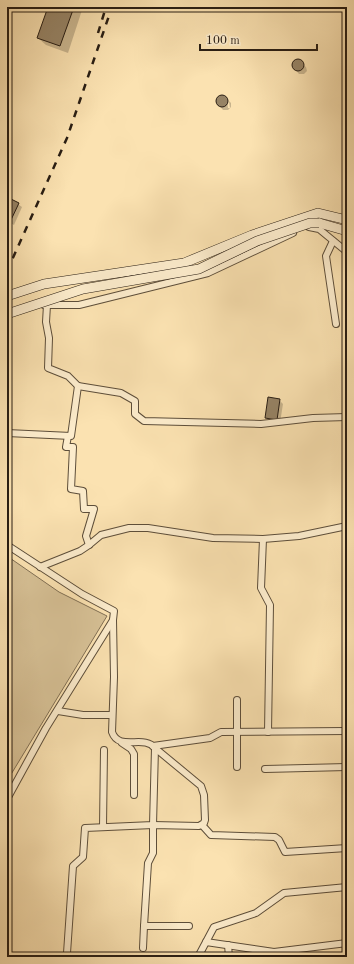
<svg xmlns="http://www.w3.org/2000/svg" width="354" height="964" viewBox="0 0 354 964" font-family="'Old Standard TT',serif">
  <rect width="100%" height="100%" fill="#fbe2b1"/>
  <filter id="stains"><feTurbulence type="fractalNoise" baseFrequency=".005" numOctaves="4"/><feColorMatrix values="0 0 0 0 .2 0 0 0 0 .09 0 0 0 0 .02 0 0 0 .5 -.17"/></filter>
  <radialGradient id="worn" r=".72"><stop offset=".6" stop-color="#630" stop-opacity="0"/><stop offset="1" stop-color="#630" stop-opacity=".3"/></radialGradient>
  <path fill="#d7c196" stroke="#806f54" d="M 7,556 L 59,592 L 107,616 L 7,781 Z"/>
  <g fill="#0003">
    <path d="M 49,7 L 83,7 L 68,53 L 46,45 L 38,38 Z"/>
    <path d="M 296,60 L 306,67 L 307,71 L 304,74 L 299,74 L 293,67 L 294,62 Z"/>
    <path d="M 220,96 L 227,99 L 228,108 L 230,108 L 229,101 L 231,103 L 231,107 L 228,110 L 223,110 L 217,103 L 218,98 Z"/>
    <path d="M 12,200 L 22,207 L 14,225 L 7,221 L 7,210 Z"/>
    <path d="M 279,400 L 283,404 L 280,423 L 270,421 L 266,417 Z"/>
  </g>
  <g fill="#968365" stroke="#281d13">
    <path d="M 48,7 L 74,7 L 60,46 L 37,38 Z"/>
    <circle cx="298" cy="65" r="6"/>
    <circle cx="222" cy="101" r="6"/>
    <path d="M 11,199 L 19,203 L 10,222 L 7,220 L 7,207 Z"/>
    <path d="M 268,397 L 280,399 L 277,420 L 265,418 Z"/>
  </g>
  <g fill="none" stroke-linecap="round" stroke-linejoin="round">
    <g stroke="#5d4e3a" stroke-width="8">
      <g id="street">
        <path d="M 309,227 L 319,229 L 347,252"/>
        <path d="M 333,241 L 326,256 L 336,324"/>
        <path d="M 44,305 L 79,305 L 208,273 L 293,233"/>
        <path d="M 47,305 L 46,322 L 49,338 L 48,368 L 68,376 L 78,386 L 121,393 L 135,401 L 135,414 L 144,421 L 261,424 L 313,418 L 347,417"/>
        <path d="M 7,433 L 71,436 L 78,386"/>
        <path d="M 68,436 L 66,447 L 73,447 L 71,489 L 83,491 L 84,509 L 94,509 L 86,536 L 89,545"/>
        <path d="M 263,539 L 261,588 L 270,605 L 268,732"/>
        <path d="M 7,545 L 82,594 L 114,611 L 113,620 L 46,728 L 7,799"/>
        <path d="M 40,567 L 80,551 L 89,545 L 101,535 L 129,528 L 148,528 L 213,538 L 263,539 L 299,536 L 347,526"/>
        <path d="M 237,700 L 237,767"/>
        <path d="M 58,711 L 83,715 L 112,715"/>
        <path d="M 122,743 L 131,749 L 134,754 L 134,795"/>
        <path d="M 153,746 L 210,738 L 221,732 L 347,731"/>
        <path d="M 265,769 L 347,767"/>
        <path d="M 202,825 L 211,835 L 275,837 L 279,840 L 285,852 L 347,848"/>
        <path d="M 103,827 L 104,750"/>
        <path d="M 144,926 L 148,863 L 153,853 L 153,825 L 199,826 L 204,823 L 205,820 L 204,795 L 201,786 L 155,748"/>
        <path d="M 206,942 L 274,952 L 347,943"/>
        <path d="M 228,945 L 229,957"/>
        <path d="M 143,948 L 144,926 L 189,926"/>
        <path d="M 67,953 L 73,866 L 83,857 L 85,828 L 153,825 L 155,748 C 144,734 119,752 112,732 L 114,677 L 113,620"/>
        <path d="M 198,957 L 214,927 L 256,913 L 284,893 L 347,887"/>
      </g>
    </g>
    <g stroke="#281d13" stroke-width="10">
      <g id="secondary">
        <path d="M 319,223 L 347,231"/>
        <path d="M 7,296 L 44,284 L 184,263 L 252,235 L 318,213 L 347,220"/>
      </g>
    </g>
    <use href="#street" stroke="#fceccc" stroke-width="6"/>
    <use href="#secondary" stroke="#fceccc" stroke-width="9"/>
    <g stroke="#281d13" stroke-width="2.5" stroke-dasharray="7 7" stroke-linecap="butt">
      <path d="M 98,33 L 106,7"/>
      <path d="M 7,271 L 67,138 L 112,7"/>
    </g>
    <g stroke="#281d13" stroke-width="10" stroke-linecap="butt">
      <path id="secondary-bridge" d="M 7,314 L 83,289 L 199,269 L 257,241 L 310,223 L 319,223"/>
    </g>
    <use href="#secondary-bridge" stroke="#fceccc" stroke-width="9"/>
  </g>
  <rect width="354" height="964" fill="none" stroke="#fbe2b1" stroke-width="24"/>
  <rect x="8" y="8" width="338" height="948" fill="none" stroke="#281d13" stroke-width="2"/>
  <rect x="12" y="12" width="330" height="940" fill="none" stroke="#281d13"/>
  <path d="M200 44v6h117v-6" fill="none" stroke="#281d13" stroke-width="2"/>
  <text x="206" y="44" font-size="12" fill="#281d13" stroke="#fceccc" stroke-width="3" paint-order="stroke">100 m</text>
  <rect width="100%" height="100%" filter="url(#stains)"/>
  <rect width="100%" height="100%" fill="url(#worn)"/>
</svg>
